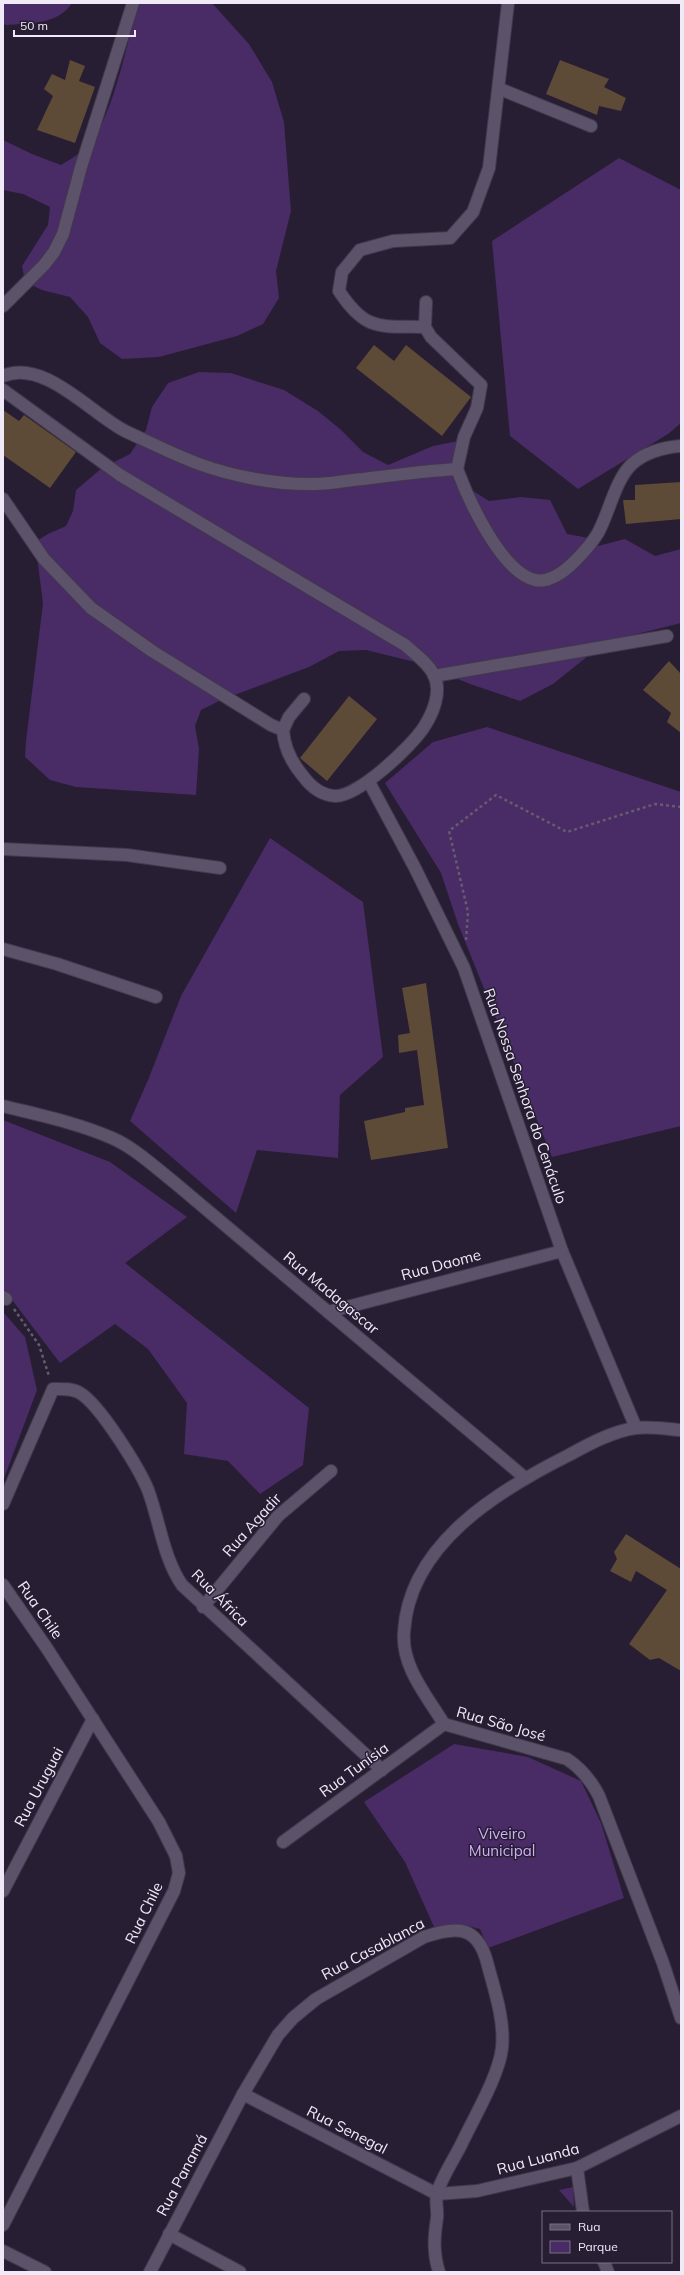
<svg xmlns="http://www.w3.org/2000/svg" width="684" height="2275" viewBox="0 0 684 2275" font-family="Mulish,sans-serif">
  <rect width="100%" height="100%" fill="#271e33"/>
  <g fill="#492b66">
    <path d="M 3,3 L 72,3 C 58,25 29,23 6,25 L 3,24 Z"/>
    <path d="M 138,3 L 212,3 L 249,44 L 272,82 L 284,122 L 291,211 L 276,271 L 279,298 L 263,324 L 237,336 L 159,357 L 122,359 L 100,343 L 88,317 L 70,297 L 42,290 L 25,282 L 22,266 L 48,225 L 50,207 L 23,194 L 3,190 L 3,140 L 32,154 L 61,165 C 73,158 84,151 92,140 C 114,112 128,39 138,3 Z"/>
    <path d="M 619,158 L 681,190 L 681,423 L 668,434 L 578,489 L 510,436 L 492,241 Z"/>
    <path d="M 199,372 L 231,373 L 284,390 L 318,411 L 340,429 L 363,452 L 388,465 L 433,446 L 458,441 L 469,446 L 464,469 L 470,489 L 489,501 L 521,497 L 550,500 L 567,534 L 589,538 L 598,546 L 625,539 L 655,556 L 681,549 L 681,623 L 629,636 L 593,652 L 553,684 L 520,701 L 470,684 L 419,663 L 366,650 L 339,651 L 309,667 L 221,700 L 201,710 L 195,726 L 199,749 L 196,795 L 76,787 L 50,780 L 25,757 L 26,741 L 43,603 L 35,542 L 48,534 L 66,526 L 73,511 L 76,490 L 102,468 L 130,454 L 146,430 L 152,407 L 168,383 Z"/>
    <path d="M 487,727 L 681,792 L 681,1126 L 552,1157 L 458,924 L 441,873 L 385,783 L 433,742 Z"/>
    <path d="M 270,838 L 363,902 L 383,1057 L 340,1095 L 338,1158 L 257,1150 L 236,1213 L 130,1121 L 148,1080 L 181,996 Z"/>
    <path d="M 3,1120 L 110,1162 L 187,1217 L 125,1263 L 309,1408 L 303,1465 L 260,1494 L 228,1461 L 184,1454 L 187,1403 L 148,1349 L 115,1324 L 60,1363 L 3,1288 Z"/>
    <path d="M 3,1312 L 25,1337 L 37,1390 L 3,1481 Z"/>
    <path d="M 454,1744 L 528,1757 L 581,1781 L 601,1823 L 624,1898 L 488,1948 L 480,1929 L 464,1925 L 434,1927 L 405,1862 L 364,1802 Z"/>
    <path d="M 573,2187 L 574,2207 L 559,2190 Z"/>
  </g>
  <g fill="#5d4a37">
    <path d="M 70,60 L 85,66 L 79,81 L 95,87 L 75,143 L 37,130 L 53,96 L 44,89 L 52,74 L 65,80 Z"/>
    <path d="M 560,60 L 609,79 L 604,87 L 626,98 L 621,111 L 599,106 L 597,115 L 546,94 Z"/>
    <path d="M 374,345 L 394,361 L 406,345 L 471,397 L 442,436 L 356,368 Z"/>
    <path d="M 3,410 L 19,421 L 24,415 L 76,452 L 50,488 L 3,455 Z"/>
    <path d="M 681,482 L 681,519 L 626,524 L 623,500 L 635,500 L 635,485 Z"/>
    <path d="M 669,661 L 681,674 L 681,733 L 667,722 L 671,713 L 643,690 Z"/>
    <path d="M 349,696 L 377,719 L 327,781 L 300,758 Z"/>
    <path d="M 426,983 L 448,1148 L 371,1160 L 364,1121 L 405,1112 L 405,1108 L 424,1105 L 417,1050 L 399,1053 L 398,1035 L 410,1033 L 402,988 Z"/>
    <path d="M 626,1534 L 681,1569 L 681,1671 L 659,1658 L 650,1660 L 629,1644 L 667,1590 L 636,1571 L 631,1582 L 610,1571 L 617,1559 L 614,1552 Z"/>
  </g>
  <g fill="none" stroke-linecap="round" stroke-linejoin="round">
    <g stroke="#413a4b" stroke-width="14">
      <g id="minor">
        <path d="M 500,89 L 591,126"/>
        <path d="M 3,306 L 44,265 L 54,252 L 63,234 L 81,167 L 133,3"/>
        <path d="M 425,327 L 426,302"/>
        <path d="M 3,376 C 45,358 93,416 127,432 C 151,443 175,455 199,464 C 235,477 278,485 315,484 C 331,484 348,480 363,479 C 395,475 425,471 457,469 C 468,499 501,572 535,580 C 550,583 565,571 575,561 C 583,553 592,543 598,533 C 609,513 615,481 631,465 C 643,453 664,447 681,446"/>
        <path d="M 3,390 L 120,475 L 405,645 C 415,654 428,663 434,675 C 442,692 433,713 424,727 C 412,746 358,797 335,796 C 321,795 311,787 303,776 C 292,763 284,747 283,730 L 271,725 L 152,651 L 91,608 L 44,559 L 3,499"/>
        <path d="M 457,469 L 464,437 L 477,408 L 481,385 L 431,337 L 425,327 C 380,326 366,332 339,291 L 342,272 L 360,250 L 393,241 L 450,238 L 473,212 L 489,168 L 508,3"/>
        <path d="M 434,676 L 667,636"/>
        <path d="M 283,730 L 289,717 L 304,699"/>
        <path d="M 369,782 L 415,868 L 464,968 L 562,1251 L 636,1428"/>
        <path d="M 3,849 L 127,855 L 220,868"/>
        <path d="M 3,949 L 57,964 L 156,997"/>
        <path d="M 3,1106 C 39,1115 78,1123 112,1138 C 135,1148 156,1168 175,1183 L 524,1477"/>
        <path d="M 3,1297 L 6,1299"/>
        <path d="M 328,1312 L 562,1251"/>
        <path d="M 681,1430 C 667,1429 650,1426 636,1428 C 613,1431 589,1444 569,1455 C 499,1490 409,1544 404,1632 C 401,1666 427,1696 444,1724 L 567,1759 C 582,1769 591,1780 599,1796 L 663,1963 L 681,2018"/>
        <path d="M 3,1504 L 53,1389 C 61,1389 72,1388 80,1393 C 100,1405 139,1468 148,1490 C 160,1522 163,1557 182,1585 L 382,1770"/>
        <path d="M 3,1585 L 46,1647 L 159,1822 L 176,1856 L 179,1873 L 174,1891 L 3,2225"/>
        <path d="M 203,1607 L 278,1516 L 331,1471"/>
        <path d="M 283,1842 L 444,1724"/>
        <path d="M 3,1891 L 93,1719"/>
        <path d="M 243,2094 L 437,2194"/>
        <path d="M 577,2168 L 583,2212"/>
        <path d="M 437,2194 L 477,2191 L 577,2168 L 681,2116"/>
        <path d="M 169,2234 L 240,2272"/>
        <path d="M 3,2251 L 45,2272"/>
        <path d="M 604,2262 L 608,2272"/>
        <path d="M 150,2272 L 243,2094 L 278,2035 L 293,2018 L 316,1999 L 424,1937 C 456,1926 477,1925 487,1962 C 494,1989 505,2020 502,2048 C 499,2076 473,2119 461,2145 C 454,2159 440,2180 437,2194 C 435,2202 438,2211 437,2218 C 434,2237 433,2253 439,2272"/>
      </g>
    </g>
    <g stroke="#645c6f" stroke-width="2.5" stroke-dasharray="3 3" stroke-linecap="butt">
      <path d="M 466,940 L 468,912 L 449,831 L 496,795 L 567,832 L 655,804 L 681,807"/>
      <path d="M 14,1309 L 39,1345 L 49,1376"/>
    </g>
    <use href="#minor" stroke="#5c526a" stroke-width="12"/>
  </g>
  <g text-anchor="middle" stroke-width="3" stroke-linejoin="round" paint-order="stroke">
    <g font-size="15" fill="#f0eaf8" stroke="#271e33">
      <text transform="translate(525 1096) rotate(71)" y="5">Rua Nossa Senhora do Cenáculo</text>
      <text transform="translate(441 1265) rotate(-15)" y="5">Rua Daome</text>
      <text transform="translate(331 1293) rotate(40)" y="5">Rua Madagascar</text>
      <text transform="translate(252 1525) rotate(-48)" y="5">Rua Agadir</text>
      <text transform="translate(220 1598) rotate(45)" y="5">Rua África</text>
      <text transform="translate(40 1610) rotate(55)" y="5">Rua Chile</text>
      <text transform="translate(501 1724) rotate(16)" y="5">Rua São José</text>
      <text transform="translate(354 1770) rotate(-36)" y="5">Rua Tunísia</text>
      <text transform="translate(39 1787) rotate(-62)" y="5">Rua Uruguai</text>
      <text transform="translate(144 1913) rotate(-64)" y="5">Rua Chile</text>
      <text transform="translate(373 1949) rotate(-28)" y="5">Rua Casablanca</text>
      <text transform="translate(347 2130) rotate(27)" y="5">Rua Senegal</text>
      <text transform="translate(538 2159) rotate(-15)" y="5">Rua Luanda</text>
      <text transform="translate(182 2175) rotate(-62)" y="5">Rua Panamá</text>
    </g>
    <g font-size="15" fill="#d0aff9" stroke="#271e33">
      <text x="502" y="1839">Viveiro<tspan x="502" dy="17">Municipal</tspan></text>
    </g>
  </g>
  <rect width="684" height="2275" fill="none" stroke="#f0eaf8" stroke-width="8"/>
  <rect x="542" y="2211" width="130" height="52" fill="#271e33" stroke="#777082"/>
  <rect x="550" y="2224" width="20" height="6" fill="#5c526a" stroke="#777082"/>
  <text x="578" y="2231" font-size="12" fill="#f0eaf8">Rua</text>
  <rect x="550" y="2241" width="20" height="12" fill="#492b66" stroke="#777082"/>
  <text x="578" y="2251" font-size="12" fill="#f0eaf8">Parque</text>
  <path d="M14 30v6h121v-6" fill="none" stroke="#f0eaf8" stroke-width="2"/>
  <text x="20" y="30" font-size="12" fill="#f0eaf8" stroke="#271e33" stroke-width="3" paint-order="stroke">50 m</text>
</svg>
